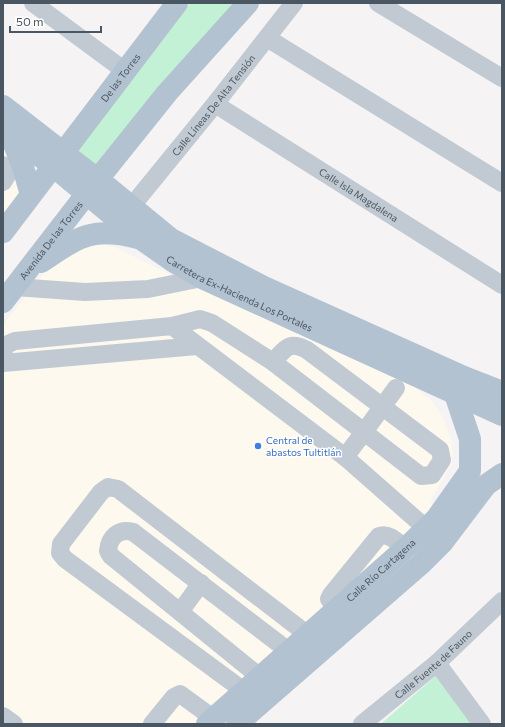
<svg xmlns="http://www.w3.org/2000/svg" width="505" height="727" viewBox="0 0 505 727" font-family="Commissioner,sans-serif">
  <rect width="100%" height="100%" fill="#f5f3f3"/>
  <g fill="#fdf9ef">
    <path d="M 3,143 L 17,171 L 21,199 L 3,222 Z"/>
    <path d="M 100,244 L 115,247 L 195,287 L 415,387 L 432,401 L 443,418 L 452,442 L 452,463 L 430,502 L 441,510 L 204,724 L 3,724 L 3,325 L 47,269 L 81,246 Z"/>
  </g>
  <g fill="#c3f1d5">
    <path d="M 190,3 L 237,3 L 97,167 L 78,150 Z"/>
    <path d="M 439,673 L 478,724 L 381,724 Z"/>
  </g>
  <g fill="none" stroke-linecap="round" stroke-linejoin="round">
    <g stroke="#c1cad2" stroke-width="18">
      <path d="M 33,3 L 125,71"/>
      <path d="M 378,3 L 502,78"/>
      <path d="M 267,38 L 502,183"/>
      <path id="s1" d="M 215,104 L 502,285"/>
      <path d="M 3,165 L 9,172 L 3,182"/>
      <path id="s2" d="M 131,207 L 215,104 L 294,3"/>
      <path d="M 15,287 L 85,292 L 148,289 L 202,278"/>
      <path d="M 172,326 L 200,319 L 212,323 L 273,362 L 364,432 L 345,457"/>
      <path d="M 3,350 L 8,344 L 15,341 L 172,326 L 345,457 L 436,537"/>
      <path d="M 273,362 C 285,349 288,340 307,350 L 440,450 L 442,460 L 432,475 L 421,476 L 364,432 L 396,388"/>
      <path d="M 3,363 L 197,346"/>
      <path d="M 336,610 L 329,599 L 331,595 L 379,536 C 389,532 398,543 406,549"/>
      <path d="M 180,612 L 201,583"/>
      <path d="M 437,663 L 482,724"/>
      <path d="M 260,677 L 111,556 L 108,551 C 109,537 119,528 133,532 L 299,659"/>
      <path d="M 244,691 L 65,559 L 60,553 L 61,544 L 101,492 L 108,487 L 118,489 L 308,635"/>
      <path d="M 3,716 L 14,724"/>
      <path d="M 152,724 L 174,697 L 180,694 L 213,718"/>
      <path id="s3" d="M 362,724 L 437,663 L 502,601"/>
    </g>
    <g stroke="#b3c2d1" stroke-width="22">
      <path d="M 3,106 L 110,189 L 171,239 L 264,287 L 464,377 L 502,392"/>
      <path id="s4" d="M 3,128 L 53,166 L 141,239 L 174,262 L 202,278 L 502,415"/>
      <path d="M 10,134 L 23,167 L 31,195"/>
      <path id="s5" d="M 3,232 L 177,3"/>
      <path d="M 41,262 C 79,237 91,226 138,238"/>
      <path id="s6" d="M 3,302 L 98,179 L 167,93 L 248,3"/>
      <path id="s7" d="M 207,724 L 408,546 L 436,519 L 470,471 L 470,439 L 455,394 L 460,385"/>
      <path d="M 237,724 L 422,563 L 442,543 L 486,485 L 502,474"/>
    </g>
  </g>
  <circle fill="#3f7fe0" stroke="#fff" stroke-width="1.5" cx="258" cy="446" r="4"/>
  <g text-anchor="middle" stroke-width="3" stroke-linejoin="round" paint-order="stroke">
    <g font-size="10" fill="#4a5661" stroke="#fff">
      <text dy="4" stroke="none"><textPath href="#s5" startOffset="194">De las Torres</textPath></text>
      <text dy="4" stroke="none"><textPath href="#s2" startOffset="131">Calle Líneas De Alta Tensión</textPath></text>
      <text dy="4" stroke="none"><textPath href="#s1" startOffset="170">Calle Isla Magdalena</textPath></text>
      <text dy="4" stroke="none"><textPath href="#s6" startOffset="78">Avenida De las Torres</textPath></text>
      <text dy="4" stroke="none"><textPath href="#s4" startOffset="290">Carretera Ex-Hacienda Los Portales</textPath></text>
      <text dy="4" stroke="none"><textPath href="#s7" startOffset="232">Calle Río Cartagena</textPath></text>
      <text dy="4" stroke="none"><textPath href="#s3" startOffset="93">Calle Fuente de Fauno</textPath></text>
    </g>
    <g font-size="10" fill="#366cbe" stroke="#fff" text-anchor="start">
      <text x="266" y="444">Central de<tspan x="266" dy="12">abastos Tultitlán</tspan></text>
    </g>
  </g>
  <rect width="505" height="727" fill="none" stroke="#4a5661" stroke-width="8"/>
  <path d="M10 26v6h91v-6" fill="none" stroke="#4a5661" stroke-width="2"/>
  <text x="16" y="26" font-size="12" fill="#4a5661" stroke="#ffffff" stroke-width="3" paint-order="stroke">50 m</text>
</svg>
